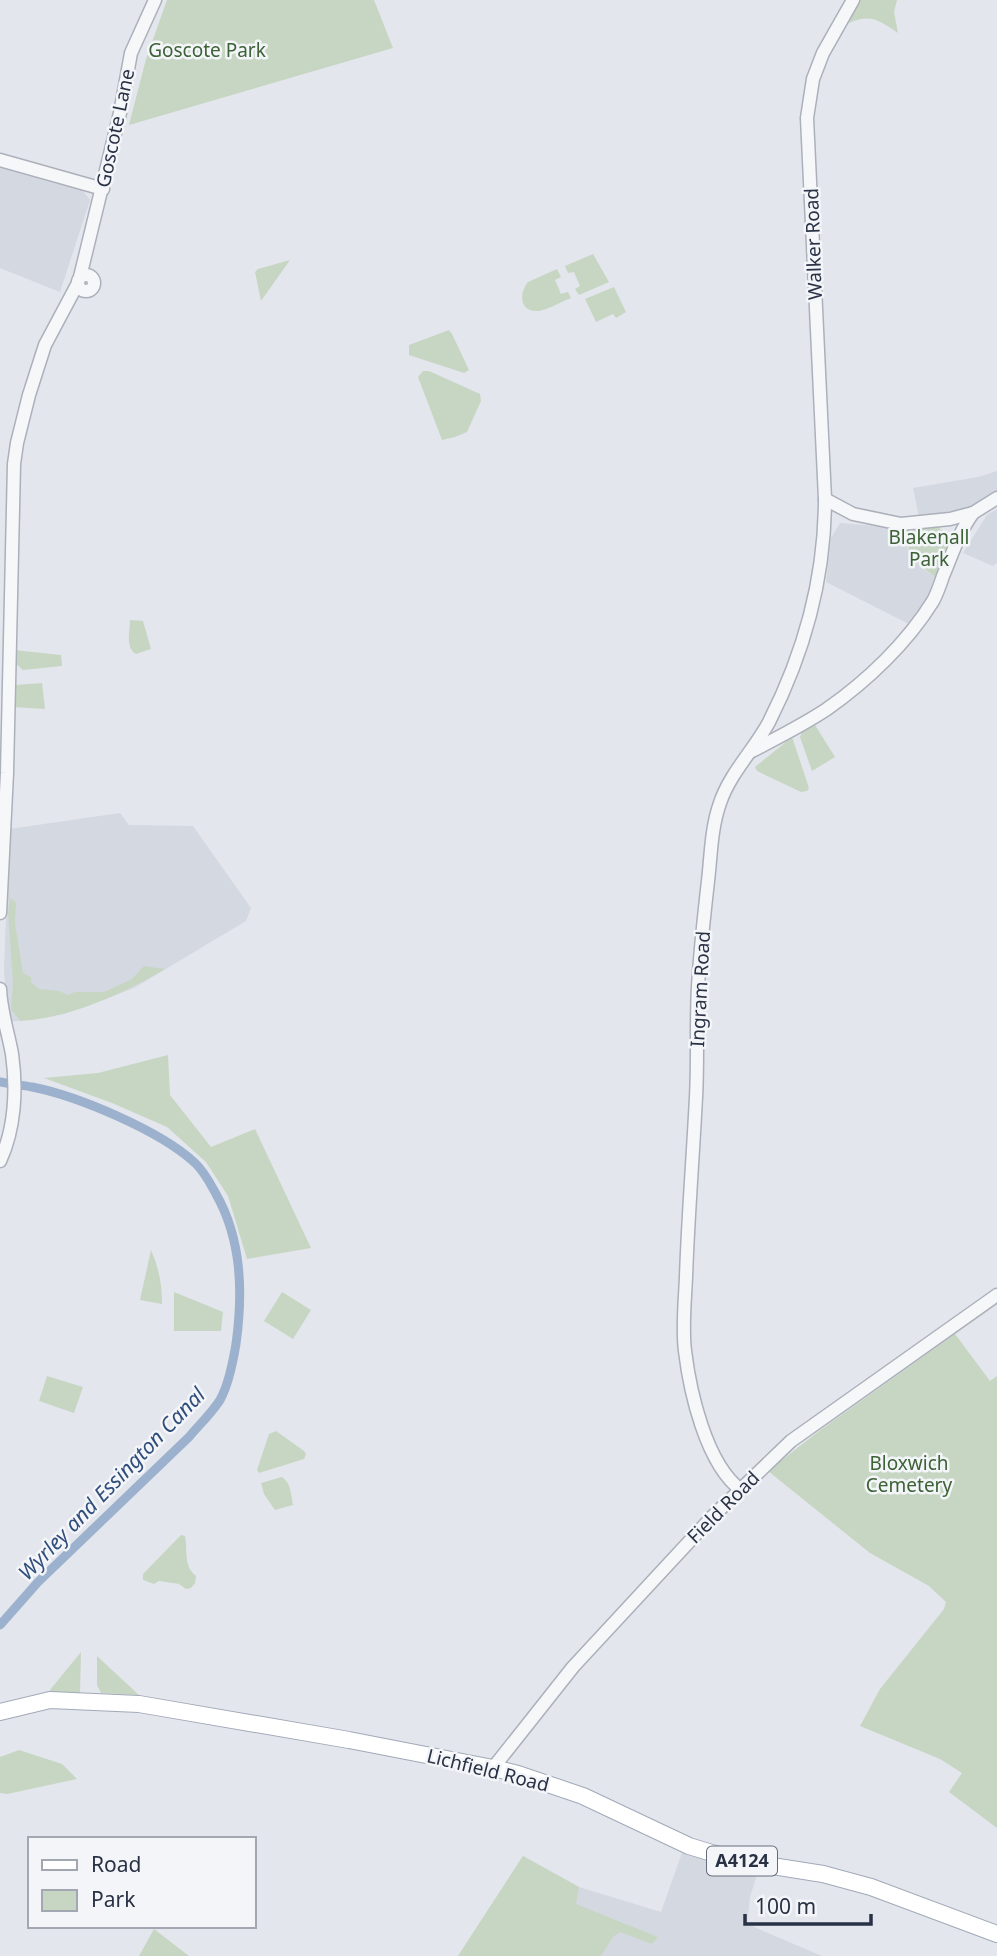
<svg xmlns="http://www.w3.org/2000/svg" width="997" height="1956" viewBox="0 0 997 1956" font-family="'Noto Sans',sans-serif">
  <rect width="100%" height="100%" fill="#e3e6ec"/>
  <g fill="#d4d8e1">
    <path d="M 0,164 L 42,180 L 83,191 L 90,200 L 60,292 L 0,268 Z"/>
    <path d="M 997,471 L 997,493 L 969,508 L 919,517 L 913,488 L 978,477 Z"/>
    <path d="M 997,509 L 997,563 L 993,566 L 963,553 L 987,515 Z"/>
    <path d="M 840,523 L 902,528 L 907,548 L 923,569 L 939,579 L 931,597 L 911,625 L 826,582 L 831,538 Z"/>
    <path d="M 120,813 L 129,825 L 193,826 L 251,908 L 246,921 L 134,988 L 64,1014 L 9,1022 L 4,971 L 9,829 Z"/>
    <path d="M 683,1850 L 758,1871 L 750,1897 L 747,1924 L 822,1956 L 458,1956 L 523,1856 L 579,1887 L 661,1912 Z"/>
  </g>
  <g fill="#c7d6c3">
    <path d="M 167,0 L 374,0 L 393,48 L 129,125 L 146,59 Z"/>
    <path d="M 859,0 L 897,0 L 894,12 L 898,33 C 880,21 871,13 849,23 Z"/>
    <path d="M 593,254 L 609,282 L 579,295 L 575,289 L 580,286 L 574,272 L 568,273 L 565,266 Z"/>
    <path d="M 290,260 L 261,301 L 255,272 L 258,269 Z"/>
    <path d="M 557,269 L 561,277 L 555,280 L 561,294 L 568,292 L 571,298 C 563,301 545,311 538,311 C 519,312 519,293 528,282 Z"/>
    <path d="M 614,287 L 626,312 L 616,318 L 613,314 L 596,322 L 585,299 Z"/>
    <path d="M 449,330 L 452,334 L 469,370 L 464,373 L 409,355 L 409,345 Z"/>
    <path d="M 423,371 L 429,371 L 480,394 L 481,401 L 467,432 L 455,437 L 442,440 L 418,377 Z"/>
    <path d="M 934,524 C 958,540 946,557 939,579 C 915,564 909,555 902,528 Z"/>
    <path d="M 130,620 L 143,621 L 151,649 L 136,654 C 125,648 130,631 130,620 Z"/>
    <path d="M 14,650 L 61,655 L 62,666 L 23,670 L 15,663 Z"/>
    <path d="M 42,683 L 45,709 L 13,707 L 13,690 L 16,685 Z"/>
    <path d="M 815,725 L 835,757 L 812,771 L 800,737 L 802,732 Z"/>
    <path d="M 792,737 L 809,788 L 807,791 L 801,792 L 757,771 L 755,767 Z"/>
    <path d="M 10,898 L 16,903 L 15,924 L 23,973 L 31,977 L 31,982 L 39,989 L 59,991 L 68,995 L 75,992 L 104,992 L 132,979 L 144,966 L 165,969 C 123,994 70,1018 20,1021 L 11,1009 L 13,983 L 8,913 Z"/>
    <path d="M 168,1055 L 170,1095 L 211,1147 L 255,1129 L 311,1248 L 247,1259 L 228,1196 L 206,1162 L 167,1127 L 112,1103 L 44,1078 L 98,1073 Z"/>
    <path d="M 151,1250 C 159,1269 162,1284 162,1304 L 140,1300 Z"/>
    <path d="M 174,1292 L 223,1312 L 221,1331 L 174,1331 Z"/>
    <path d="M 282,1292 L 311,1310 L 293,1339 L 264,1321 Z"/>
    <path d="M 955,1334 L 990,1381 L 997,1376 L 997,1828 L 949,1792 L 962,1773 L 940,1759 L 860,1726 L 880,1689 L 944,1609 L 946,1602 L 929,1586 L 870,1553 L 768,1471 L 819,1431 Z"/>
    <path d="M 47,1376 L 83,1387 L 74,1413 L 39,1401 Z"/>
    <path d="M 276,1431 L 304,1451 L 306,1454 L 304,1459 L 259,1473 L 257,1470 L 269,1434 Z"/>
    <path d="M 282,1477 C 291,1483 291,1495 293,1505 L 275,1510 L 264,1494 L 261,1483 Z"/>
    <path d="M 181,1535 L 185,1536 C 188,1550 183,1566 196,1576 L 195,1583 L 191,1588 L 186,1589 L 179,1584 L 159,1581 L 154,1584 L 143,1580 L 143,1574 Z"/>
    <path d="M 81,1652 L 80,1693 L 49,1695 L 50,1690 Z"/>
    <path d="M 97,1656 L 98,1657 L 139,1695 L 101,1693 L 97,1685 Z"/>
    <path d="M 19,1750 L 62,1764 L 77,1779 L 7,1794 L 0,1793 L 0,1757 Z"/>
    <path d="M 523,1856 L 579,1887 L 576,1904 L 658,1937 L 652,1944 L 620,1932 L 613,1937 L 601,1956 L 458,1956 Z"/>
    <path d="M 154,1929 L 189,1956 L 139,1956 Z"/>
  </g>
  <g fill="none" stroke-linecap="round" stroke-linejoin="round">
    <path stroke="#9cb1cd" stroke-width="9" d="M 0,1082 C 10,1084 21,1085 32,1087 C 78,1096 161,1131 195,1163 C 204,1171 210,1183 216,1194 C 242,1240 243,1293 236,1344 C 233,1362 229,1384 220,1400 C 211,1414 199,1425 189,1437 L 38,1582 L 0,1625"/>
    <g stroke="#abb0ba" stroke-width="15">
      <g id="tertiary">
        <path d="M 0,160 L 103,189"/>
        <circle cx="86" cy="283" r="8"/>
        <path d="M 80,277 L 120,113 L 131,53 L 155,0"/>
        <path d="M 825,499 L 853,514 L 901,524 L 950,519 L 973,513 L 997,498"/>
        <path d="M 752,751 C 777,738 803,725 827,709 C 867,681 907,643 933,601 C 937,594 940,585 943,576 C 952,555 959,532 973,513"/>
        <path d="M 0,913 L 7,773 L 14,464 L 17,443 L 29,395 L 45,345 L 78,283"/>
        <path d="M 0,989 C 1,1012 8,1032 12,1054 C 17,1089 15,1129 0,1161"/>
        <path d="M 741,1490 C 706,1464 690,1392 685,1351 C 682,1327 685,1301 686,1277 C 688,1217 693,1157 696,1097 C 698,1060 696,1023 698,987 C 700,952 704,916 708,881 C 711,856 711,828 720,803 C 730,773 754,750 769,722 C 805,651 825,579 825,499 L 807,118 L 813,79 L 823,53 L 853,0"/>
        <path d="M 493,1768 L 573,1667 L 712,1517 L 791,1441 L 997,1295"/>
      </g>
    </g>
    <g stroke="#a1a9b8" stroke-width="18">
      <path id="primary" d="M 0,1712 L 50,1700 L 139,1704 L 349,1740 L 493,1768 L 518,1774 L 583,1796 L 689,1846 L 735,1860 L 823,1874 L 871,1887 L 997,1934"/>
    </g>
    <use href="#tertiary" stroke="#f6f7f9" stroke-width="12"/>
    <use href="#primary" stroke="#fff" stroke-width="16"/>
  </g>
  <g text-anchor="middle" stroke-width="5" stroke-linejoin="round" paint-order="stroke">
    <rect fill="#f3f5f9" stroke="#666c7b" stroke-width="2" x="707" y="1846.5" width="70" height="29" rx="5"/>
    <g font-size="18" font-weight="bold" fill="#293245">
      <text x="742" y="1867">A4124</text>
    </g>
    <g font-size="19" fill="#3c6235" stroke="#f3f5f9">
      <text x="207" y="57">Goscote Park</text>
      <text x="929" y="544">Blakenall<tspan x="929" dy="22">Park</tspan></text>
      <text x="909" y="1470">Bloxwich<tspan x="909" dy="22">Cemetery</tspan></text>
    </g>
    <g font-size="19" fill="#293245" stroke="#f3f5f9">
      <text transform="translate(115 128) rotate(-78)" y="7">Goscote Lane</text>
      <text transform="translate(813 244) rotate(-92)" y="7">Walker Road</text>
      <text transform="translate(700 989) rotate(-87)" y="7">Ingram Road</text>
      <text transform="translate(723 1507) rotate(-45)" y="7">Field Road</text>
      <text transform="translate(488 1770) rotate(14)" y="7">Lichfield Road</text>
    </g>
    <g font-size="21" font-style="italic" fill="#304e7c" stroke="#f3f5f9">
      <text transform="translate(112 1484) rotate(-46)" y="7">Wyrley and Essington Canal</text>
    </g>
  </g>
  <rect x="28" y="1837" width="228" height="91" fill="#f3f5f9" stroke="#a2a7b1" stroke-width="2"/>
  <rect x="42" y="1860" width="35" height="10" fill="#ffffff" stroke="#a2a7b1" stroke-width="2"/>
  <text x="91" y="1872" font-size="21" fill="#293245">Road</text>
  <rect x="42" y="1890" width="35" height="21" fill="#c7d6c3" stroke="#a2a7b1" stroke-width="2"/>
  <text x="91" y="1907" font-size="21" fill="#293245">Park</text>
  <path d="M745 1914v10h126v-10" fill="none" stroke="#293245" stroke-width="3.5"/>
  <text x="755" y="1914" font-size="21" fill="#293245" stroke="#f3f5f9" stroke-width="5" paint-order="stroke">100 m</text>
</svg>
